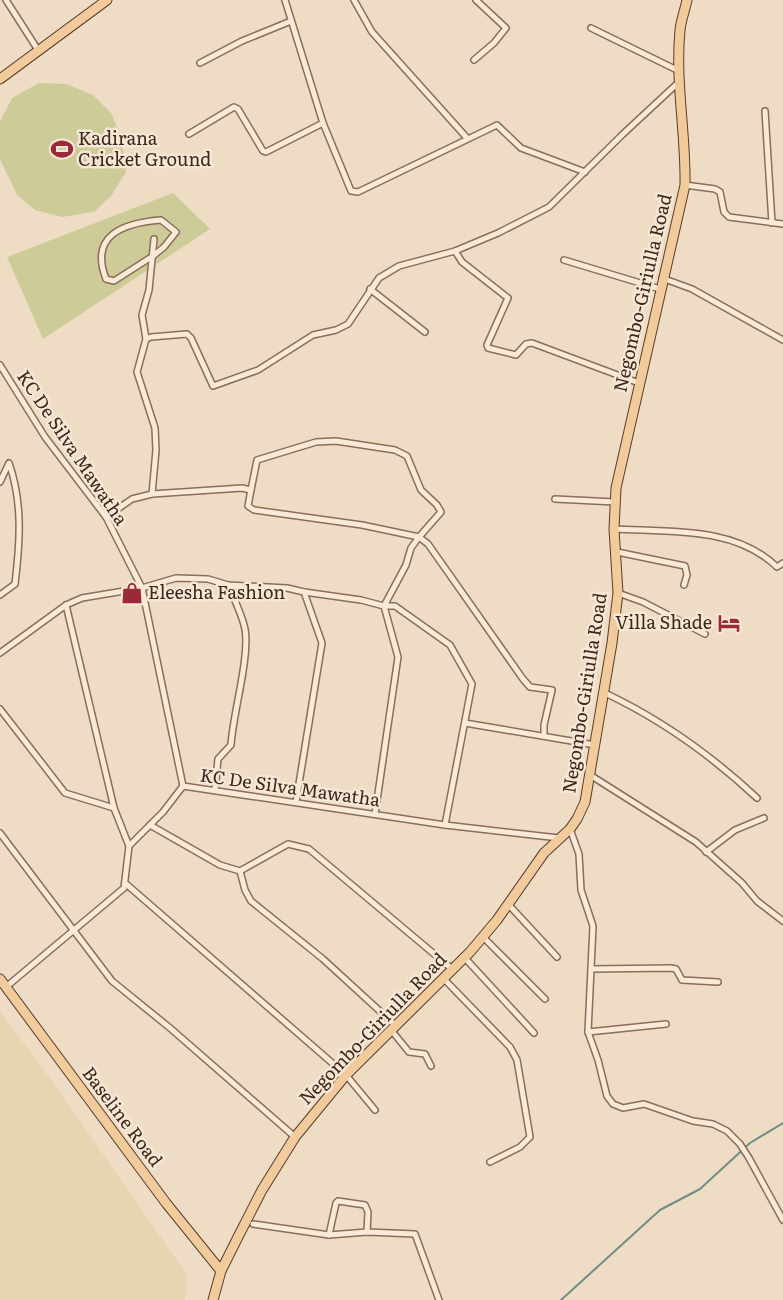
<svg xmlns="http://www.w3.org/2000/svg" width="783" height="1300" viewBox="0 0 783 1300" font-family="Literata,serif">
  <rect width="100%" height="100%" fill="#efdcc4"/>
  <path fill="#e5d5b1" d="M 0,1012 L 52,1081 L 187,1275 L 185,1300 L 0,1300 Z"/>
  <g fill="#cdcc98">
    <path d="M 39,83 L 67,84 L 93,95 L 111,113 L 122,139 L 126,172 L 111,196 L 94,212 L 62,217 L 35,210 L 17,195 L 0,159 L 0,122 L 12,98 Z"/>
    <path d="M 173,193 L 210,229 L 43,339 L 7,257 Z"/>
  </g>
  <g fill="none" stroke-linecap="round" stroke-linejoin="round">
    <path stroke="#6d9082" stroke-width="2" d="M 561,1300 L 660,1210 L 700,1189 L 750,1143 L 783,1123"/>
    <g stroke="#8a6d5a" stroke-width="8">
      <g id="minor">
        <path d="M 6,0 L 38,50"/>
        <path d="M 285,0 L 323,123 L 351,191 L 358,192 L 497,125 L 521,148 L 585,172"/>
        <path d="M 354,0 L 372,32 L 467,138"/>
        <path d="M 591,28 L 679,71"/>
        <path d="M 474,60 L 494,43 L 506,28 L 476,0"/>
        <path d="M 200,63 L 242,41 L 291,21"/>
        <path d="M 765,111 L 772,223"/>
        <path d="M 189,134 L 234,107 L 238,109 L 263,151 L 266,152 L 323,123"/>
        <path d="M 685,185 L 715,189 L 720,192 L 724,212 L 729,217 L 783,224"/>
        <path d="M 161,220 L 176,232 L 164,247 L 153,256 L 114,281 L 106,279 C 89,235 123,223 161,220 Z"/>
        <path d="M 455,251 L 462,262 L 508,298 L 487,345 L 488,348 L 516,355 L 526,344 L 532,343 L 639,383"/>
        <path d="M 564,260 L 660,289"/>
        <path d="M 662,278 L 692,289 L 783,340"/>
        <path d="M 370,289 L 425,332"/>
        <path d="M 146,339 L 142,315 L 149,290 L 154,239"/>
        <path d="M 0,365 L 45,437 L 106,517 L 142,588 L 183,786 L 445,825 L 559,838"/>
        <path d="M 0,482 L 9,463 C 23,503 20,543 15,584 L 0,595"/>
        <path d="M 251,490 L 257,460 L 316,442 L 336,441 L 395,450 L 407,456 L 421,490 L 437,505 L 441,512 L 419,537 L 428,544 L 523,679 L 530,687 L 552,690 L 544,725 L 544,736"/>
        <path d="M 152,494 L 242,488 L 251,490 L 248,506 L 254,510 L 362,525 L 419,537 L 411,548 L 406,565 L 384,606"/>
        <path d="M 555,499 L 615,502"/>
        <path d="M 106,517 L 132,499 L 152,494 L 156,450 L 155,428 L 137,372 L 146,339 L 151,337 L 187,334 L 191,338 L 213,386 L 258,370 L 313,335 L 336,330 L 348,324 L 379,278 L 399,266 L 455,251 L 498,233 L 549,207 L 623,134 L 679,82"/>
        <path d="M 614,529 C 668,532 735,526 777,567 L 783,563"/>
        <path d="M 617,552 L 685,566 L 687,575 L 684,585"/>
        <path d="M 304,592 L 361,600 L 384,606 L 398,657 L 375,814"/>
        <path d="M 618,593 L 643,602 L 705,634"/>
        <path d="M 384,606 L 395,606 L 450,645 L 472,684 L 445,825"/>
        <path d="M 0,653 L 66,605 L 82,598 L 142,588 L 176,578 L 208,579 L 228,585 L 287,588 L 304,592 L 322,643 L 296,802"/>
        <path d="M 605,693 C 662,720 711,755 757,798"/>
        <path d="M 0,709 L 65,793 L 114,808"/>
        <path d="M 465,723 L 595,745"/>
        <path d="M 590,775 L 696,842 L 742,883 L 757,901 L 783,921"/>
        <path d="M 215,790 L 218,759 L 231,745 C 233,713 250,657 245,629 C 242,614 234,599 228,585"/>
        <path d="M 150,825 L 220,865 L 240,871 L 288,844 L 309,849 L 452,969"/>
        <path d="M 570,829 L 579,854 L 581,890 L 593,926 L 588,1032 L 598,1060 L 607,1096 L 613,1104 L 623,1108 L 644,1104 L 693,1121 L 713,1124 L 727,1131 L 740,1144 L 749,1158 L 783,1220"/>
        <path d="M 0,833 L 112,981 L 170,1028 L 295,1137"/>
        <path d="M 129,846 L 163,812 L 183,786"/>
        <path d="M 706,852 L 735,830 L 764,818"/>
        <path d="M 240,871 L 245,890 L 251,901 L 323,959 L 395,1025"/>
        <path d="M 125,883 L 346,1075 L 375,1110"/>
        <path d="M 508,904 L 557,957"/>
        <path d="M 483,937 L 545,999"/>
        <path d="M 464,957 L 534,1033"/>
        <path d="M 591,969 L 671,968 L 676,969 L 682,980 L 718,982"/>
        <path d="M 443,978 L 510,1047 L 517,1060 L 530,1137 L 520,1147 L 490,1162"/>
        <path d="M 6,987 L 124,888 L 129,846 L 114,808 L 66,605"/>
        <path d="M 391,1030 L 409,1052 L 425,1054 L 431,1066"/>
        <path d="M 588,1032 L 666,1024"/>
        <path d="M 253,1224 L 329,1235 L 367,1232 L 415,1234 L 439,1300"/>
        <path d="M 329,1235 L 336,1203 L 338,1201 L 365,1205 L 368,1212 L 367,1232"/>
      </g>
    </g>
    <g stroke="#583c2e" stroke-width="11">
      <g id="primary">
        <path d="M 0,79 L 107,0"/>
        <path d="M 0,979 L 166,1203 L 221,1271"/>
        <path d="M 213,1300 L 221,1271 L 238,1237 L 262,1190 L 295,1137 L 346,1075 L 470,952 L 497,920 L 544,853 L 570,829 L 577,819 L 585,802 L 612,643 L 618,593 L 614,529 L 616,488 L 685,185 C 686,133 675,82 680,30 C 681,20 685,10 687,0"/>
      </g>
    </g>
    <use href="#minor" stroke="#f9ead8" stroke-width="5"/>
    <use href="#primary" stroke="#f2cb9c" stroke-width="9"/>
  </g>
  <defs>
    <g id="stadium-bare" transform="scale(1.725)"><path d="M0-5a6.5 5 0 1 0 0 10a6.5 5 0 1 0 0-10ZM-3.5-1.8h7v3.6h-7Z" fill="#9a293a" stroke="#f6e7d4" stroke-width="2.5" paint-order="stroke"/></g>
    <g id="shop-bare" transform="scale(1.725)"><path d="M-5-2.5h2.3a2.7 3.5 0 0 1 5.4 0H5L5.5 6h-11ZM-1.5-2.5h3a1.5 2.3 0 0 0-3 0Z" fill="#9a293a" stroke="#f6e7d4" stroke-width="2.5" paint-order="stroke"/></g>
    <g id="hotel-bare" transform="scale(1.725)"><path d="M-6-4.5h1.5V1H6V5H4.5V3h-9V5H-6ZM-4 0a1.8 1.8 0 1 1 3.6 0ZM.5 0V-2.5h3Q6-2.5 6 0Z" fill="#9a293a" stroke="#f6e7d4" stroke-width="2.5" paint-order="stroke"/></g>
  </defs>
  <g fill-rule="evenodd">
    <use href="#stadium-bare" x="62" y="149"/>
    <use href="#shop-bare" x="132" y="593"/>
    <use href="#hotel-bare" x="729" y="623"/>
  </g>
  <g text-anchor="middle" stroke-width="5" stroke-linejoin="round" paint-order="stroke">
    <g font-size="18" fill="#3a281e" stroke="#f6e7d4" text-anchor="start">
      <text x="78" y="145">Kadirana<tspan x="78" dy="21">Cricket Ground</tspan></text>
      <text x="148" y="599">Eleesha Fashion</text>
      <text x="712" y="629" text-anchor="end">Villa Shade</text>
    </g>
    <g font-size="18" fill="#3a281e" stroke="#f6e7d4">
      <text transform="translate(643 293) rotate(-77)" y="6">Negombo-Giriulla Road</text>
      <text transform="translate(72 448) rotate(56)" y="6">KC De Silva Mawatha</text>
      <text transform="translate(585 693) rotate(-81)" y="6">Negombo-Giriulla Road</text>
      <text transform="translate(290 788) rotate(8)" y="6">KC De Silva Mawatha</text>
      <text transform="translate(373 1029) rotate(-46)" y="6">Negombo-Giriulla Road</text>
      <text transform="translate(122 1117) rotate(53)" y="6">Baseline Road</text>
    </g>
  </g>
</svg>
